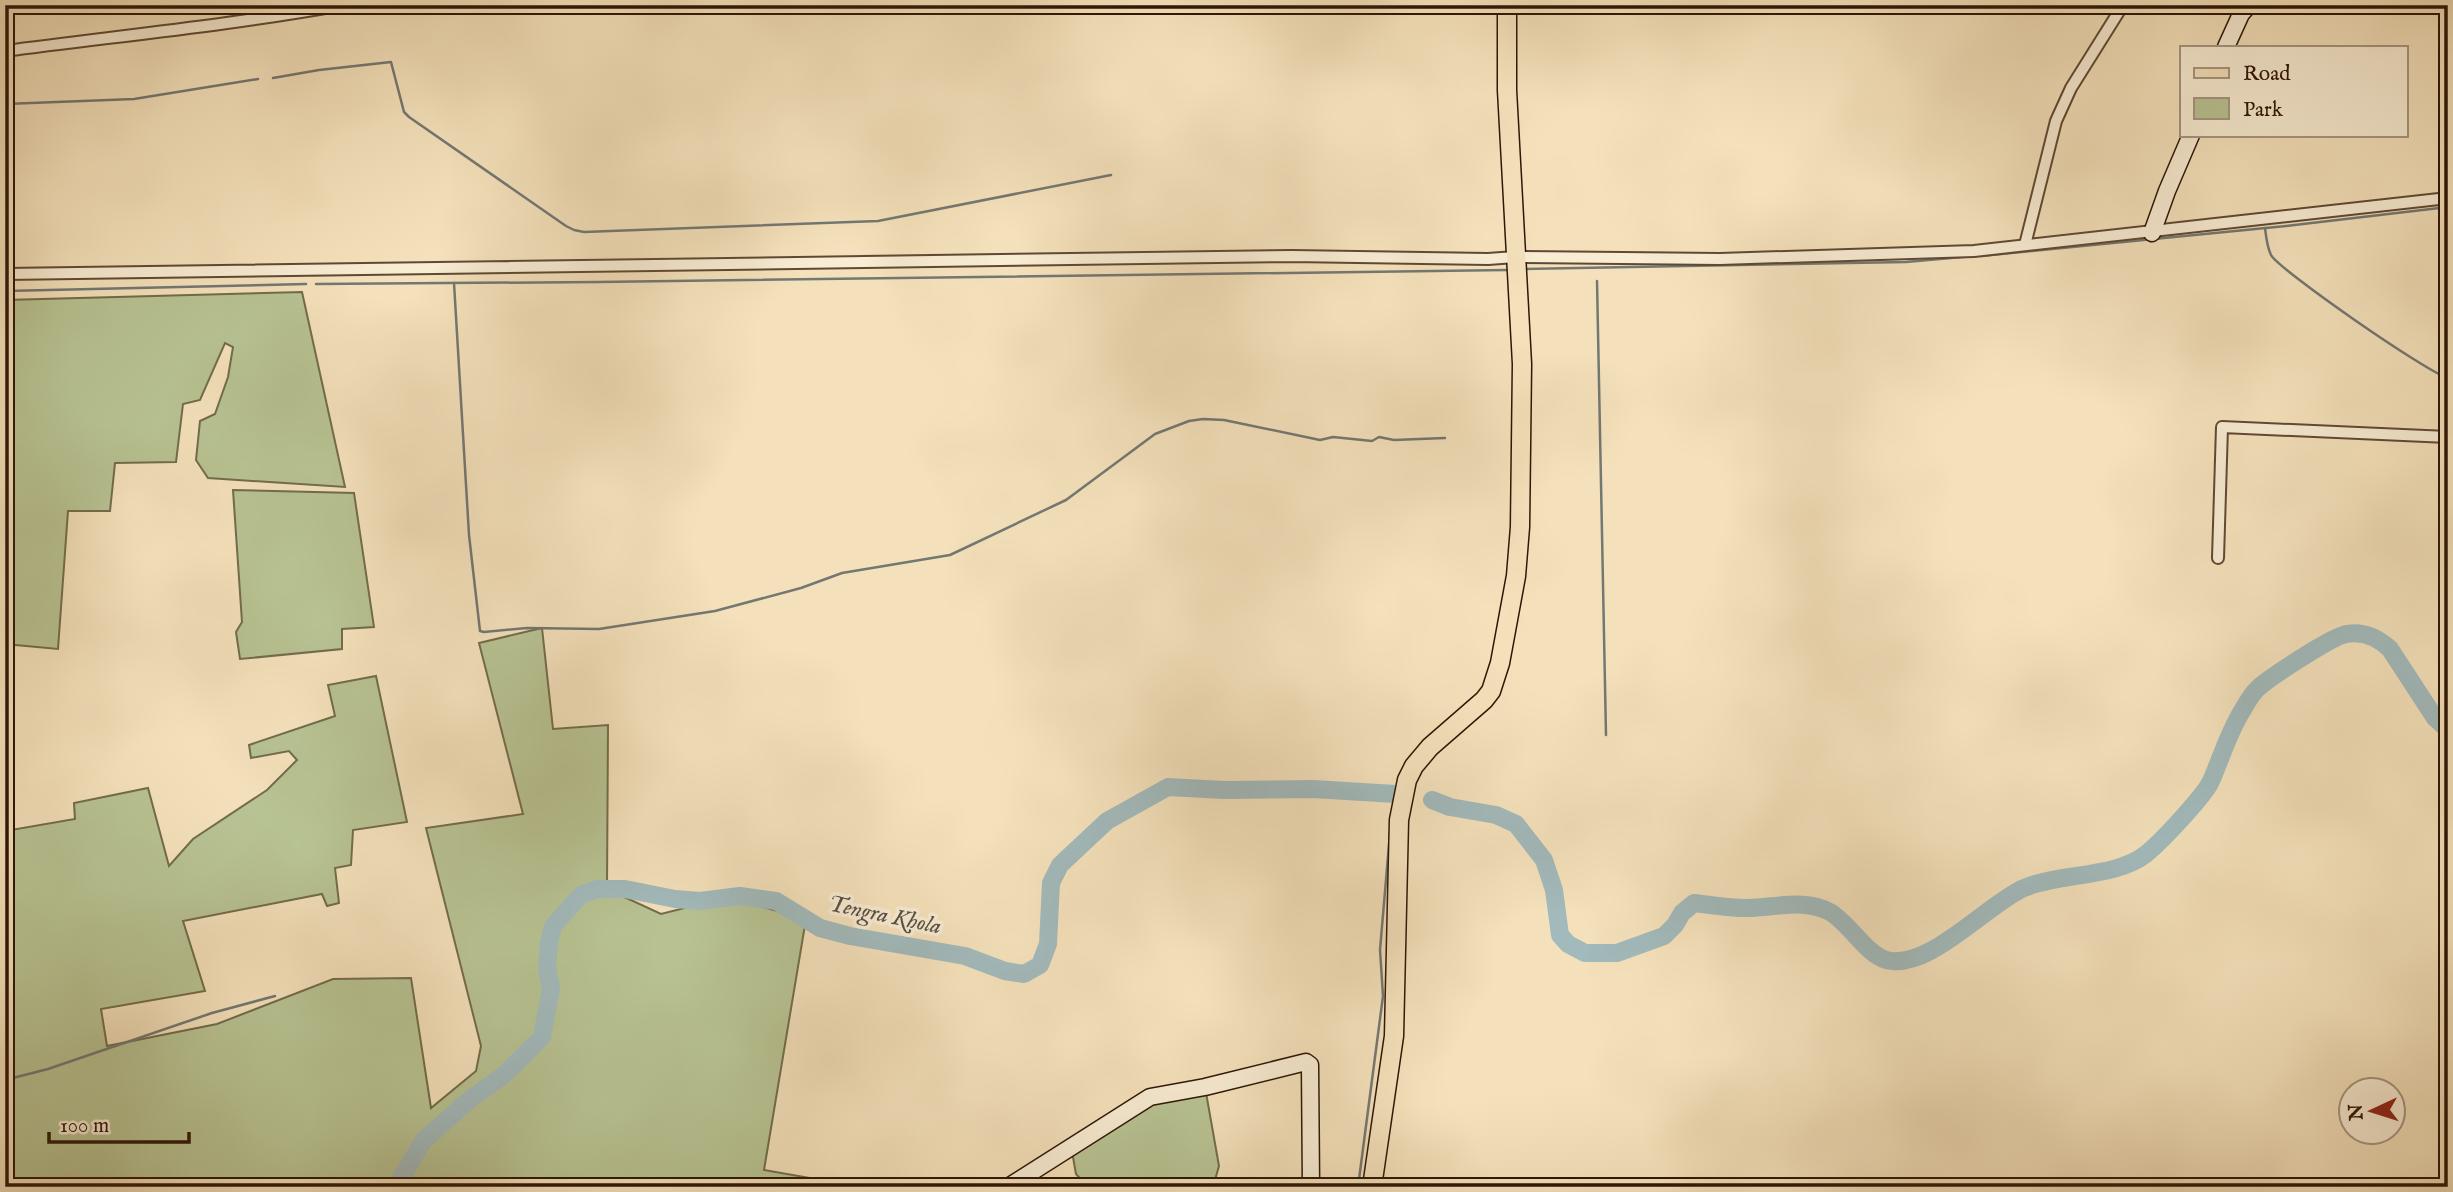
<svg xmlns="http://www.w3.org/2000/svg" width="2453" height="1192" viewBox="0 0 2453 1192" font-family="'IM FELL English',serif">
  <rect width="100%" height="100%" fill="#f4e1bb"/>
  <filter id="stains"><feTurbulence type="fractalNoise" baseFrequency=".00286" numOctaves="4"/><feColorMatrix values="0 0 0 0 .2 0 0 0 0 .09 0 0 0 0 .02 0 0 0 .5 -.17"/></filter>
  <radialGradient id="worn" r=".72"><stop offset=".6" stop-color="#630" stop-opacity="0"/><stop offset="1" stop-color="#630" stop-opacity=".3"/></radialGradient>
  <g fill="#b8c393" stroke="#726c4c" stroke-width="2">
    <path d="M 302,292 L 345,487 L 208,478 L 196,460 L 200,421 L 215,414 L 228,377 L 233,347 L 225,343 L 200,400 L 183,404 L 176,462 L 115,463 L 110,511 L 68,511 L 58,649 L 5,644 L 5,300 Z"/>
    <path d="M 233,490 L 354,493 L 374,627 L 342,629 L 342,649 L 240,659 L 236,632 L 242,622 Z"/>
    <path d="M 542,628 L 553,729 L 608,725 L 607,889 L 661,914 L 728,897 L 806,919 L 764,1170 L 861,1187 L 5,1187 L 5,831 L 75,819 L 74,803 L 148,788 L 169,866 L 193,839 L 267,790 L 297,760 L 289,751 L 251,758 L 249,745 L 335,716 L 328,685 L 376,676 L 407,822 L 353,830 L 351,865 L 335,868 L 339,903 L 327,906 L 322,894 L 183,921 L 205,991 L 101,1009 L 107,1046 L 217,1024 L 333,979 L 411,978 L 431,1108 L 476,1071 L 481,1046 L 426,828 L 523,814 L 479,643 Z"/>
    <path d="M 1205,1087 L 1219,1166 L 1213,1187 L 1101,1187 L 1086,1185 L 1076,1174 L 1071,1146 L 1150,1097 Z"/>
  </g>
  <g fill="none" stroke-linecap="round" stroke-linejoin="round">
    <g stroke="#737873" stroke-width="2.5">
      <path d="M 273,78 L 319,70 L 391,62 L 404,112 L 409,117 L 566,226 L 574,230 L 584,232 L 878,221 L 1111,175"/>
      <path d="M 5,104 L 134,99 L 258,79"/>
      <path d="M 2265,228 C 2266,236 2267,247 2271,255 C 2279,270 2428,373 2448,378"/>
      <path d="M 1981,256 L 2286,226 L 2448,207"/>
      <path d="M 1523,269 L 1906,262 L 1974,256"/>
      <path d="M 1597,281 L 1606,735"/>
      <path d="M 454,283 L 469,535 L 480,631 L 484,632 L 527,628 L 599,629 L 715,611 L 801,588 L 842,573 L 950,555 L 1066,500 L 1155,434 L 1189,421 L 1203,419 L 1224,420 L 1320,440 L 1333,437 L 1372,441 L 1379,437 L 1394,440 L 1445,438"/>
      <path d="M 316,284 L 598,282 L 1507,270"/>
      <path d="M 5,291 L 306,284"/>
      <path d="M 1393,808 L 1395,794"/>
      <path d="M 5,1080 L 48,1069 L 212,1013 L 275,996"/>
      <path d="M 1358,1187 L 1383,996 L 1380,950 L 1391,821"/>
    </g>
    <g stroke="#a2babc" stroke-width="18">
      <path d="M 1432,800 L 1450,807 L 1496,815 L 1516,824 L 1544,860 L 1554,890 L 1560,935 L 1568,944 L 1585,953 L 1617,953 L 1664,936 L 1675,925 L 1682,913 L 1694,903 C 1712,905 1729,908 1747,908 C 1774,908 1805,898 1830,912 C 1849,923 1866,954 1886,960 C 1929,971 1987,904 2024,888 C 2059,873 2116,878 2146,854 C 2162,841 2195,805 2207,788 C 2212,781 2215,771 2218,764 C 2225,746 2232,727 2242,711 C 2246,704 2251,695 2257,689 C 2267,679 2334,635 2347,634 C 2364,631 2378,638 2390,649 L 2435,718 L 2448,730"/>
      <path d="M 396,1187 L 423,1141 L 468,1101 L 505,1074 L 542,1037 L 551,989 L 547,968 L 549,943 L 553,926 L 581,895 L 597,889 L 625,889 L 675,899 L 700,901 L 740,896 L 776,901 L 820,928 L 850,936 L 965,956 L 1005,971 L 1024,974 L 1040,965 L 1048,944 L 1051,883 L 1060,865 L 1107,821 L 1168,787 L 1224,790 L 1313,789 L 1395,794"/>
    </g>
    <g stroke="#5f4933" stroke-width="14">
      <g id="street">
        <path d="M 5,51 C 118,36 231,25 342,5"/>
        <path d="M 2025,245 L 2056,121 L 2071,88 L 2123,5"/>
        <path d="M 5,274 L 1292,256 L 1488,259 L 1515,257 L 1720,259 L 1974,251 L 2448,198"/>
        <path d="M 2218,558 L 2222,427 L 2448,437"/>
      </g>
    </g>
    <g stroke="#2d1606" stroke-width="19">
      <g id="secondary">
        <path d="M 2226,47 L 2241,14 L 2249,5"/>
        <path d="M 2152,233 L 2167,191 L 2191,135"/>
        <path d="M 1008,1187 L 1150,1097 L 1205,1087 L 1306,1062 L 1310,1065 L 1311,1187"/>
      </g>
    </g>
    <g stroke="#2d1606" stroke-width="21">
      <path id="primary" d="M 1372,1187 L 1394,1036 L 1399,820 L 1407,780 L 1414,766 L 1430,747 L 1484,700 L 1491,691 L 1500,663 L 1516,576 L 1520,527 L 1522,364 L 1507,90 L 1507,5"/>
    </g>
    <use href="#street" stroke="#f8ecd3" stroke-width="10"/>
    <use href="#secondary" stroke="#f8ecd3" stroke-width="16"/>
    <use href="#primary" stroke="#f4e1bb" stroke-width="18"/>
  </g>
  <g text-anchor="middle" stroke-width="7" stroke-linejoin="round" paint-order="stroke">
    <g font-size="23" font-style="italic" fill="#564f46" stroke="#f8ecd3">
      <text transform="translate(885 914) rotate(12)" y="8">Tengra Khola</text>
    </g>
  </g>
  <rect width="2453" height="1192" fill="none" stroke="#f4e1bb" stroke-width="28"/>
  <rect x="7" y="7" width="2439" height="1178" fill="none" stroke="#2d1606" stroke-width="3.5"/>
  <rect x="14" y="14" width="2425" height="1164" fill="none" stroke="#2d1606" stroke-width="2"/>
  <rect x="2180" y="46" width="228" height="91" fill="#f8ecd3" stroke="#a79681" stroke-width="2"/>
  <rect x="2194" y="68" width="35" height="10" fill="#f4e1bb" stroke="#a79681" stroke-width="2"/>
  <text x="2243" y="80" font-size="21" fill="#2d1606">Road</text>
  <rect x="2194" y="98" width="35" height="21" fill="#b8c393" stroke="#a79681" stroke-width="2"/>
  <text x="2243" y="116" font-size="21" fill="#2d1606">Park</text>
  <g transform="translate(2372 1111) rotate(266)"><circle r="33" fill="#f8ecd3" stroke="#a79681" stroke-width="2"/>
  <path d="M0-5L12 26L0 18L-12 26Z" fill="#8f2418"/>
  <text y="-10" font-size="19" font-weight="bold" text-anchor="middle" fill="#2d1606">N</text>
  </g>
  <path d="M49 1132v10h140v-10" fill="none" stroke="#2d1606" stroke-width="3.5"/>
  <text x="60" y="1132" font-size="21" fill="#2d1606" stroke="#f8ecd3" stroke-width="5" paint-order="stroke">100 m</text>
  <rect width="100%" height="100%" filter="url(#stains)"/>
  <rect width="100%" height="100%" fill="url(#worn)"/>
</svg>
